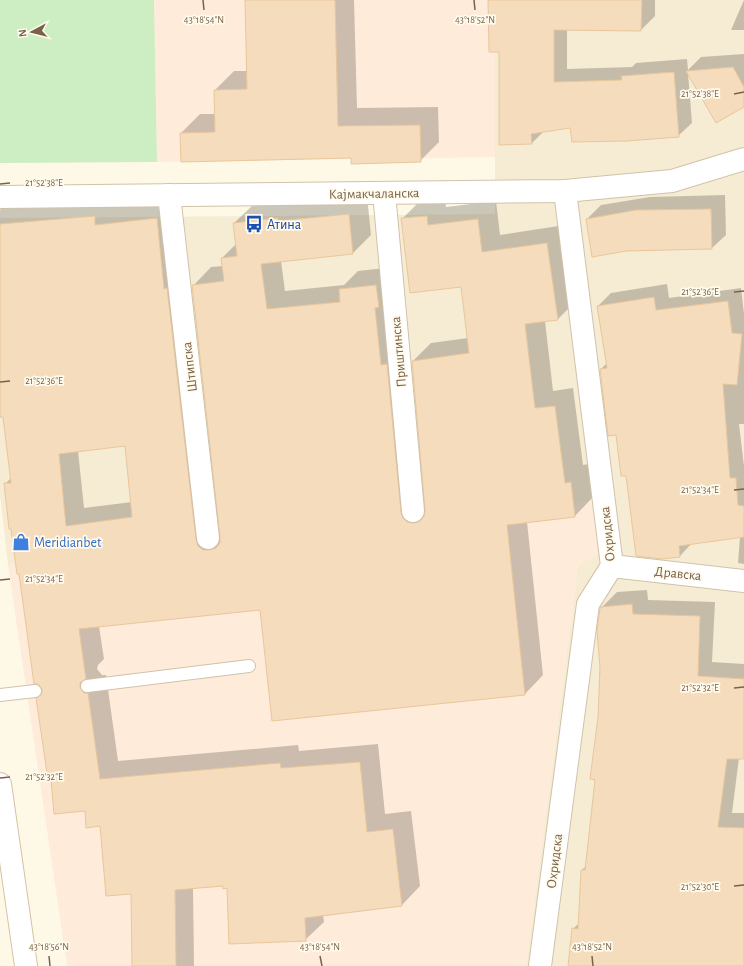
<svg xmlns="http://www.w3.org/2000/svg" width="744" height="966" viewBox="0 0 744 966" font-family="'Alegreya Sans',sans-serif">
  <rect width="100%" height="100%" fill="#fef9e6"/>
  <path fill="#f6ecd4" d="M 495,0 L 744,0 L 744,966 L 526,966 L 578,565 L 595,501 L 8,565 L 0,496 L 0,218 L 495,214 Z"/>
  <g fill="#ffebda">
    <path d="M 154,0 L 495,0 L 495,157 L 157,162 Z"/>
    <path d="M 596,501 L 601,554 L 578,565 L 526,966 L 67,966 L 8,565 Z"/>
  </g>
  <path fill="#cdedc3" d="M 0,0 L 154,0 L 157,162 L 0,163 Z"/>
  <g fill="#0003" fill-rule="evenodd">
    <path d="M 246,0 L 354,0 L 357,108 L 438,107 L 439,142 L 420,161 L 352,157 L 181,133 L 200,114 L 216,114 L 215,90 L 234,71 L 248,71 Z"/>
    <path d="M 489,0 L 655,0 L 655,16 L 641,30 L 567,29 L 567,69 L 632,67 L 636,63 L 687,59 L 688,70 L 701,57 L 744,54 L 744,106 L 688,73 L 692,123 L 678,136 L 571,127 L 544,131 L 532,143 L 500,51 Z"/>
    <path d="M 744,0 L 744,30 L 731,30 Z"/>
    <path d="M 725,195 L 726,235 L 712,248 L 587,219 L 601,205 L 650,197 Z"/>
    <path d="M 367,196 L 371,235 L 353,253 L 281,261 L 285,291 L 344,285 L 358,271 L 394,267 L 421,500 L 426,504 L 413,361 L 431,343 L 468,338 L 462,286 L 402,219 L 420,201 L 445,198 L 446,207 L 496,201 L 500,235 L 565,225 L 576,301 L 558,319 L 545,321 L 553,391 L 573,388 L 583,465 L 589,464 L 593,497 L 575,516 L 527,522 L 543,675 L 525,694 L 261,609 L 99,626 L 104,659 L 98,665 L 97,669 L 102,675 L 106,675 L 118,761 L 298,745 L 299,751 L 378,744 L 385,814 L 411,811 L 420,886 L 402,905 L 323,915 L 324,922 L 305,940 L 224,885 L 193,887 L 194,966 L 133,966 L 132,893 L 101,825 L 86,810 L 43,693 L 43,690 L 39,683 L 5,484 L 11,478 L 3,416 L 0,416 L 0,210 L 2,208 L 113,199 L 113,207 L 175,201 L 216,527 L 221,531 L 193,286 L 211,267 L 223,266 L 222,258 L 237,243 L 234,223 L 253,205 ZM 126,445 L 132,502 L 84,508 L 78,451 Z"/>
    <path d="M 667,284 L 669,298 L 741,288 L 744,314 L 744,424 L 739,424 L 744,466 L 744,564 L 738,563 L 740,537 L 692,543 L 680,556 L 662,558 L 627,475 L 601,369 L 607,363 L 598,306 L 611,293 Z"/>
    <path d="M 647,590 L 648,600 L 715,602 L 712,662 L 744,664 L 744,758 L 739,758 L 732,813 L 744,813 L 744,966 L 569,966 L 573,929 L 579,923 L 582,870 L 586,866 L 596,779 L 602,607 L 617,592 Z"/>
  </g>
  <g fill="#f5dcbc" stroke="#e9c69b" fill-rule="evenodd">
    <path d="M 245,0 L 335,0 L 338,126 L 420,125 L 421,162 L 351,164 L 351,158 L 181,162 L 180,133 L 215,132 L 214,90 L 247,89 Z"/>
    <path d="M 488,0 L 642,0 L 641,31 L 554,30 L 554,82 L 622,80 L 621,76 L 674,72 L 679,137 L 627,141 L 572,142 L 570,128 L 531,134 L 532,144 L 499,145 L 499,52 L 489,52 Z"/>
    <path d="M 733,67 L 744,87 L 744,107 L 716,123 L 686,71 Z"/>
    <path d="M 711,209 L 712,249 L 626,251 L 592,257 L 586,219 L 636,210 Z"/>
    <path d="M 349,214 L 353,254 L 261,264 L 267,309 L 340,302 L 339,289 L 376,285 L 379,307 L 375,308 L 381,365 L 387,364 L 401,512 L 403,518 L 407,522 L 414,523 L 420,521 L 424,516 L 425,510 L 412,361 L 469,353 L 461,287 L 410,293 L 401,218 L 427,216 L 428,225 L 478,219 L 482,252 L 547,243 L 558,320 L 525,324 L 535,408 L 555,406 L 565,483 L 571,482 L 575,517 L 507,525 L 525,695 L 272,721 L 260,610 L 79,629 L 86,679 L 80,683 L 80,687 L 84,693 L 88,693 L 100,779 L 280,763 L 281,768 L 360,762 L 367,832 L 393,829 L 402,906 L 305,918 L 306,941 L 229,944 L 227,888 L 223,889 L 223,886 L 175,890 L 176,966 L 132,966 L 131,894 L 106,896 L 100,826 L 86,828 L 85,811 L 54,814 L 51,779 L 48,780 L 36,698 L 42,694 L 42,690 L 38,684 L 34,684 L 19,574 L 17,574 L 11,529 L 9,529 L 4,483 L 11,483 L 3,417 L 0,417 L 0,224 L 95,216 L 95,225 L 157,218 L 164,289 L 167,288 L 196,539 L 198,546 L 203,550 L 209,550 L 216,548 L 220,543 L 220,537 L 192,285 L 224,281 L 221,258 L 237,256 L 233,223 L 278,218 L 278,221 ZM 125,446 L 132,517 L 66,526 L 59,454 Z"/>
    <path d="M 654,297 L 656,310 L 728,301 L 732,333 L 742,334 L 737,385 L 723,384 L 730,478 L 736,478 L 738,505 L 744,506 L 744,537 L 679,546 L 680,557 L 662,559 L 636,556 L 626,476 L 621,476 L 616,435 L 608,436 L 600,369 L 607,368 L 597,306 Z"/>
    <path d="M 632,604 L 633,614 L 700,616 L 698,676 L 744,679 L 744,759 L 727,759 L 718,827 L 744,828 L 744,966 L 568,966 L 572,928 L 578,929 L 581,870 L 585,870 L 595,780 L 590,779 L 598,717 L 600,667 L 597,631 L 600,608 L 601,607 Z"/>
  </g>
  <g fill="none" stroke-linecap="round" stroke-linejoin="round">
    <g stroke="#d1c2ab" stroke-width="14">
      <g id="lane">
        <path d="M 87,686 L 249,666"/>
        <path d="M 0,695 L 35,691"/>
      </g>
    </g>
    <g stroke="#d1c2ab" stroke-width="24">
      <g id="street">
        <path d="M 384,193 L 413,511"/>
        <path d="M 169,195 L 208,538"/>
        <path d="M 0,197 L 565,191 L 672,181 L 744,159"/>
        <path d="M 612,566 L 744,581"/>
        <path d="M 540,966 L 588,604 L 612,566 L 565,191"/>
      </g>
    </g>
    <g stroke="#d4c3a8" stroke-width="24">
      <path id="secondary" d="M 0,784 L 26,966"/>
    </g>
    <use href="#lane" stroke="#fff" stroke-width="12"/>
    <use href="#street" stroke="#fff" stroke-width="22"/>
    <use href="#secondary" stroke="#fff" stroke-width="22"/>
  </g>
  <path fill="none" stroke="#7a6249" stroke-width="1.5" d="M 203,0 L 204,10M 474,0 L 475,10M 734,94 L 744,92M 0,184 L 10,183M 734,292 L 744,291M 0,382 L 10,381M 734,490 L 744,489M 0,580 L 10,579M 734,688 L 744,687M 0,778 L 10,777M 734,886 L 744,885M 49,956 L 50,966M 320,956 L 322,966M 592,956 L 593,966"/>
  <defs>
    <g id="bus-bare" transform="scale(1.38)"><path d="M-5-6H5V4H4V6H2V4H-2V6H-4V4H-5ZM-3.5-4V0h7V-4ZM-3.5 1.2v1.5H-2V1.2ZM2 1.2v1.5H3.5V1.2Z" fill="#1a4fb4" stroke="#fffbee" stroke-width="2.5" paint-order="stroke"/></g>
    <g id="shop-bare" transform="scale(1.38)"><path d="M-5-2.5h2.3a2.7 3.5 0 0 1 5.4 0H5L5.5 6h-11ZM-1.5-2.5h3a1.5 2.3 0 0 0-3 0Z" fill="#3f7fe0" stroke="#fffbee" stroke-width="2.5" paint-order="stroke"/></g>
  </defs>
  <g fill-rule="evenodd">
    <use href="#bus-bare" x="254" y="224"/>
    <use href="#shop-bare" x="21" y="542"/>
  </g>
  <g text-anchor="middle" stroke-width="3.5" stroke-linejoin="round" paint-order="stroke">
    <g font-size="14" fill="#7a6249" stroke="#fffbee">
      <text transform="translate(374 193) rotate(-1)" y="5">Кајмакчаланска</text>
      <text transform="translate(398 352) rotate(-95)" y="5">Приштинска</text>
      <text transform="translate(189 367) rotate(-97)" y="5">Штипска</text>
      <text transform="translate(607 534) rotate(-96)" y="5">Охридска</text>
      <text transform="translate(678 573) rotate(6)" y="5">Дравска</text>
      <text transform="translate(554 861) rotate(-83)" y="5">Охридска</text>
    </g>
    <g font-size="14" fill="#164399" stroke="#fffbee" text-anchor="start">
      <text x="267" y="229">Атина</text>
    </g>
    <g font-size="14" fill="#366cbe" stroke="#fffbee" text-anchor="start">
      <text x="34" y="547">Meridianbet</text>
    </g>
  </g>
  <g font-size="10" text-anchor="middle" fill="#7a6249" stroke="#fffbee" stroke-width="3.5" stroke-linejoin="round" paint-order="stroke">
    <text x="204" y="23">43°18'54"N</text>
    <text x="475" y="23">43°18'52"N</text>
    <text x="700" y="97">21°52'38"E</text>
    <text x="44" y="186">21°52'38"E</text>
    <text x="700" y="295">21°52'36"E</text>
    <text x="44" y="384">21°52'36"E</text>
    <text x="700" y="493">21°52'34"E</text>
    <text x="44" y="582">21°52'34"E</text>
    <text x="700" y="691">21°52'32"E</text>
    <text x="44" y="780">21°52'32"E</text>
    <text x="700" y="890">21°52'30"E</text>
    <text x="49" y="950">43°18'56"N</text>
    <text x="320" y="950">43°18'54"N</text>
    <text x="592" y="950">43°18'52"N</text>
  </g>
  <g transform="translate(32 32) rotate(263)" stroke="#fffbee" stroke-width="3" paint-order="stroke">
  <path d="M0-3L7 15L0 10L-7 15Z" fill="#7a6249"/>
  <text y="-6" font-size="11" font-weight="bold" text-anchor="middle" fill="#7a6249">N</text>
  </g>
</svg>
